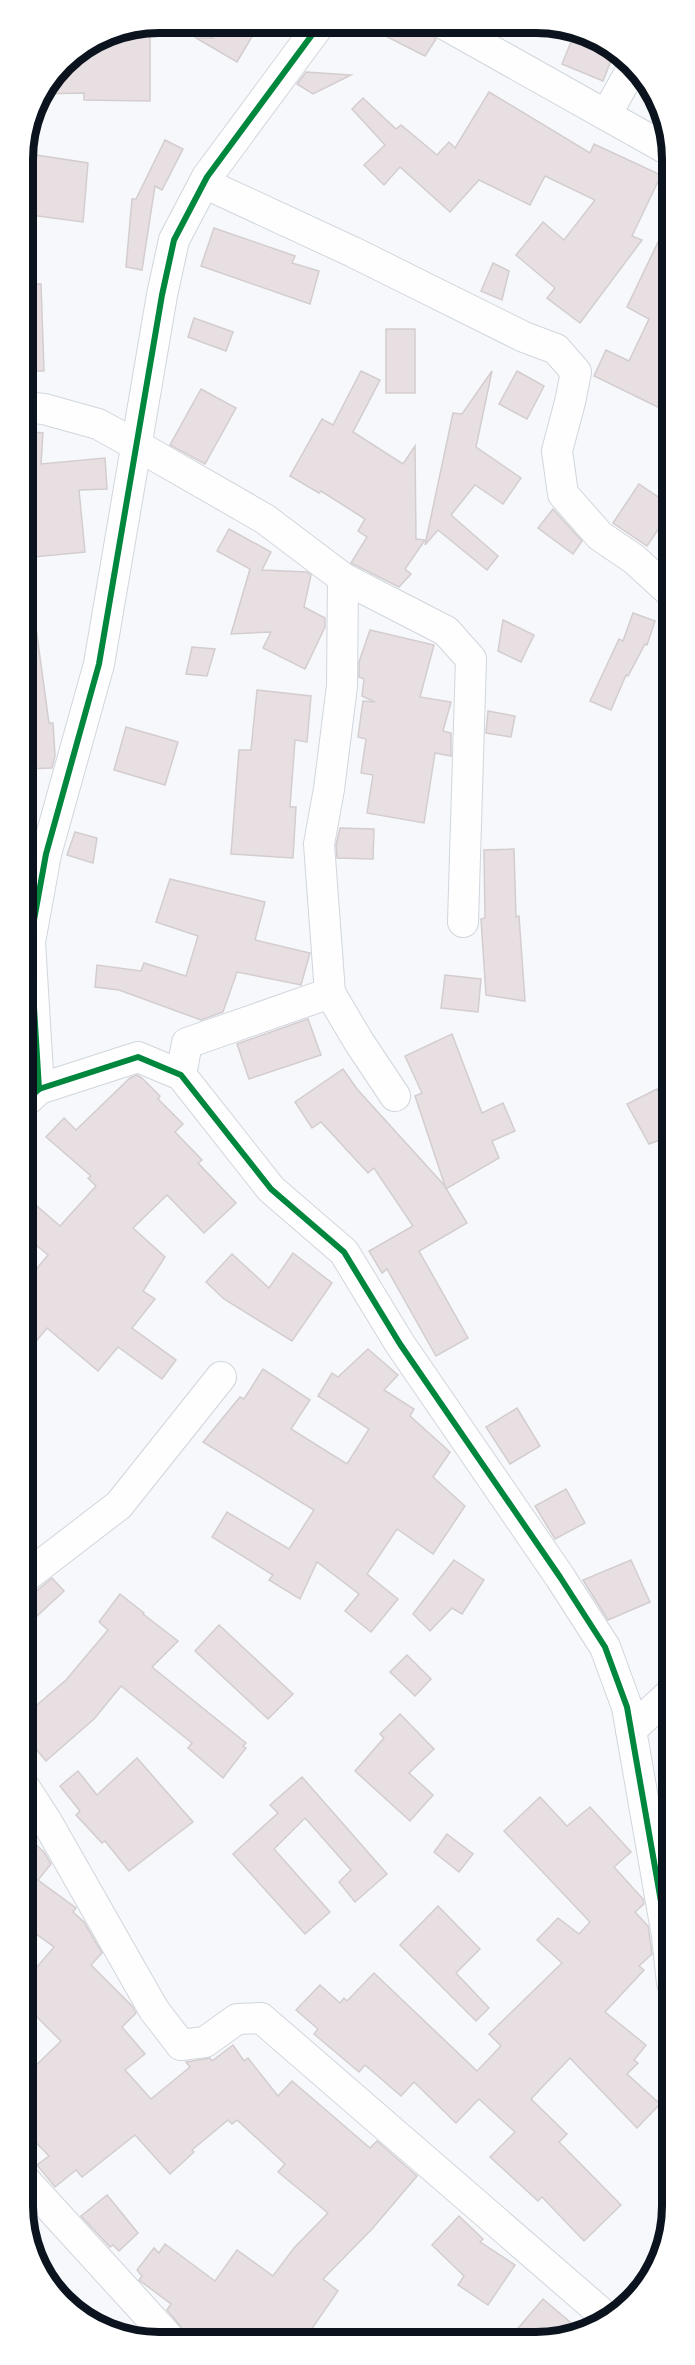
<svg xmlns="http://www.w3.org/2000/svg" width="695" height="2365" viewBox="0 0 695 2365" font-family="Arial,sans-serif">
  <rect width="100%" height="100%" fill="#f6f8fb"/>
  <g fill="#e7dfe1" stroke="#d4cdcf" stroke-width="1.5">
    <path d="M 187,23 L 260,23 L 237,62 L 196,38 L 213,38 Z"/>
    <path d="M 362,24 L 427,24 L 430,33 L 436,39 L 425,56 Z"/>
    <path d="M 575,32 L 614,53 L 603,81 L 562,64 Z"/>
    <path d="M 101,37 L 150,37 L 150,101 L 84,100 L 84,93 L 41,94 L 63,62 Z"/>
    <path d="M 306,72 L 351,75 L 313,94 L 297,84 Z"/>
    <path d="M 489,92 L 590,153 L 594,144 L 661,175 L 632,236 L 642,240 L 580,323 L 547,298 L 555,288 L 516,255 L 543,222 L 564,240 L 595,200 L 545,176 L 530,205 L 479,180 L 450,212 L 400,167 L 384,185 L 364,165 L 385,145 L 352,109 L 363,98 L 396,129 L 401,125 L 437,155 L 449,142 L 455,148 Z"/>
    <path d="M 165,140 L 183,149 L 162,190 L 155,186 L 142,270 L 126,267 L 132,199 L 136,199 Z"/>
    <path d="M 23,153 L 88,163 L 83,222 L 23,214 Z"/>
    <path d="M 670,217 L 670,413 L 594,376 L 606,350 L 629,361 L 649,319 L 627,307 Z"/>
    <path d="M 214,228 L 295,256 L 292,263 L 319,271 L 310,304 L 201,266 Z"/>
    <path d="M 493,263 L 509,271 L 502,300 L 481,291 Z"/>
    <path d="M 23,284 L 41,284 L 44,371 L 23,371 Z"/>
    <path d="M 194,318 L 233,332 L 226,351 L 188,337 Z"/>
    <rect x="386" y="329" width="29" height="64"/>
    <path d="M 361,371 L 380,380 L 353,432 L 403,464 L 415,446 L 416,539 L 425,540 L 405,569 L 411,574 L 399,587 L 351,563 L 367,537 L 358,531 L 365,519 L 321,491 L 319,493 L 290,476 L 322,419 L 333,425 Z"/>
    <path d="M 492,371 L 476,447 L 521,478 L 503,504 L 475,485 L 451,515 L 498,556 L 487,570 L 438,530 L 425,545 L 453,413 L 462,414 Z"/>
    <path d="M 517,371 L 544,386 L 527,419 L 499,404 Z"/>
    <path d="M 201,389 L 236,408 L 205,464 L 170,445 Z"/>
    <path d="M 23,431 L 43,433 L 41,464 L 105,458 L 107,489 L 79,490 L 85,552 L 23,558 Z"/>
    <path d="M 639,484 L 670,505 L 670,512 L 647,546 L 613,523 Z"/>
    <path d="M 553,509 L 582,541 L 573,554 L 538,528 Z"/>
    <path d="M 229,529 L 271,552 L 262,570 L 307,572 L 311,575 L 304,607 L 325,618 L 325,627 L 305,669 L 263,648 L 271,632 L 231,634 L 250,569 L 217,551 Z"/>
    <path d="M 633,613 L 655,621 L 647,645 L 645,644 L 628,676 L 626,675 L 611,710 L 590,701 L 619,639 L 623,641 Z"/>
    <path d="M 503,620 L 534,635 L 521,662 L 498,651 Z"/>
    <path d="M 36,628 L 49,723 L 53,723 L 55,756 L 52,768 L 23,769 L 23,629 Z"/>
    <path d="M 370,630 L 434,645 L 420,697 L 451,702 L 443,731 L 451,733 L 451,756 L 435,753 L 424,823 L 367,813 L 373,775 L 361,773 L 366,739 L 358,737 L 363,701 L 375,702 L 362,696 L 364,679 L 359,677 L 359,662 Z"/>
    <path d="M 192,647 L 215,649 L 207,676 L 186,674 Z"/>
    <path d="M 257,690 L 311,696 L 307,742 L 295,740 L 290,807 L 296,807 L 293,858 L 231,854 L 239,750 L 251,750 Z"/>
    <path d="M 488,711 L 515,716 L 511,737 L 486,733 Z"/>
    <path d="M 126,727 L 178,742 L 165,785 L 114,770 Z"/>
    <path d="M 340,828 L 374,829 L 373,859 L 337,858 L 336,845 Z"/>
    <path d="M 75,832 L 97,838 L 93,863 L 67,855 Z"/>
    <path d="M 514,849 L 516,917 L 519,916 L 525,1001 L 486,995 L 481,919 L 485,918 L 484,850 Z"/>
    <path d="M 170,879 L 265,902 L 255,940 L 310,953 L 301,985 L 237,972 L 223,1012 L 201,1020 L 119,990 L 95,987 L 97,965 L 141,971 L 144,963 L 186,976 L 198,936 L 156,922 Z"/>
    <path d="M 445,975 L 481,979 L 478,1012 L 441,1008 Z"/>
    <path d="M 308,1019 L 321,1055 L 249,1079 L 237,1044 Z"/>
    <path d="M 452,1034 L 482,1113 L 503,1103 L 515,1131 L 492,1141 L 499,1158 L 446,1189 L 415,1096 L 422,1093 L 405,1056 Z"/>
    <path d="M 343,1069 L 357,1089 L 444,1185 L 467,1223 L 419,1251 L 468,1338 L 436,1356 L 387,1269 L 382,1273 L 369,1251 L 413,1226 L 374,1168 L 368,1173 L 321,1122 L 312,1128 L 295,1102 Z"/>
    <path d="M 137,1075 L 142,1078 L 160,1096 L 158,1099 L 183,1124 L 175,1132 L 202,1160 L 198,1163 L 236,1203 L 204,1233 L 167,1195 L 133,1228 L 165,1257 L 143,1291 L 155,1299 L 132,1328 L 176,1360 L 162,1379 L 118,1347 L 98,1371 L 47,1328 L 24,1356 L 24,1284 L 48,1255 L 24,1235 L 24,1195 L 60,1226 L 96,1186 L 88,1178 L 91,1176 L 46,1137 L 64,1118 L 76,1130 L 130,1078 Z"/>
    <path d="M 657,1089 L 671,1119 L 671,1136 L 649,1144 L 627,1104 Z"/>
    <path d="M 293,1253 L 332,1283 L 292,1341 L 224,1299 L 206,1282 L 232,1254 L 269,1288 Z"/>
    <path d="M 368,1349 L 398,1375 L 384,1390 L 414,1409 L 410,1416 L 450,1452 L 433,1477 L 465,1506 L 433,1554 L 397,1529 L 367,1574 L 398,1599 L 371,1632 L 345,1611 L 359,1594 L 317,1562 L 300,1599 L 269,1580 L 273,1575 L 212,1537 L 227,1512 L 289,1549 L 314,1510 L 203,1442 L 240,1397 L 244,1399 L 263,1369 L 310,1400 L 291,1429 L 347,1464 L 369,1429 L 318,1396 L 332,1373 L 338,1377 Z"/>
    <path d="M 517,1408 L 540,1446 L 510,1464 L 486,1427 Z"/>
    <path d="M 566,1489 L 585,1523 L 555,1539 L 535,1506 Z"/>
    <path d="M 454,1560 L 484,1580 L 462,1614 L 452,1608 L 430,1631 L 413,1614 Z"/>
    <path d="M 631,1560 L 650,1602 L 608,1620 L 583,1580 Z"/>
    <path d="M 52,1578 L 64,1591 L 24,1628 L 24,1595 L 35,1592 Z"/>
    <path d="M 120,1594 L 144,1613 L 143,1614 L 178,1641 L 152,1667 L 246,1743 L 243,1746 L 246,1748 L 223,1778 L 188,1748 L 192,1743 L 121,1686 L 94,1719 L 46,1761 L 25,1736 L 24,1716 L 66,1680 L 108,1630 L 99,1622 Z"/>
    <path d="M 219,1625 L 293,1694 L 268,1719 L 195,1651 Z"/>
    <path d="M 407,1655 L 431,1679 L 415,1696 L 390,1672 Z"/>
    <path d="M 400,1714 L 434,1749 L 409,1773 L 433,1795 L 410,1821 L 355,1771 L 384,1738 L 380,1734 Z"/>
    <path d="M 137,1758 L 193,1822 L 129,1871 L 105,1841 L 102,1843 L 76,1815 L 80,1811 L 60,1786 L 78,1771 L 97,1795 Z"/>
    <path d="M 302,1777 L 387,1874 L 355,1902 L 339,1882 L 351,1870 L 305,1818 L 274,1849 L 330,1912 L 305,1934 L 233,1854 L 278,1813 L 270,1805 Z"/>
    <path d="M 540,1797 L 567,1826 L 590,1807 L 631,1852 L 614,1867 L 643,1899 L 644,1904 L 635,1912 L 648,1926 L 652,1954 L 639,1966 L 644,1970 L 605,2012 L 646,2045 L 634,2060 L 638,2063 L 627,2074 L 660,2104 L 637,2128 L 570,2058 L 531,2099 L 567,2134 L 559,2142 L 621,2205 L 584,2241 L 542,2197 L 538,2201 L 490,2157 L 515,2132 L 479,2099 L 456,2123 L 414,2082 L 401,2096 L 365,2065 L 359,2072 L 314,2034 L 318,2029 L 296,2010 L 320,1985 L 340,2003 L 344,1998 L 347,2001 L 374,1973 L 477,2071 L 501,2046 L 489,2034 L 562,1963 L 537,1940 L 558,1918 L 579,1934 L 590,1922 L 504,1831 Z"/>
    <path d="M 447,1834 L 473,1854 L 459,1872 L 434,1852 Z"/>
    <path d="M 25,1835 L 44,1852 L 51,1864 L 38,1880 L 76,1908 L 73,1912 L 84,1922 L 102,1953 L 91,1965 L 132,2006 L 136,2013 L 122,2027 L 145,2054 L 125,2070 L 151,2099 L 190,2067 L 186,2062 L 210,2058 L 212,2061 L 233,2045 L 244,2061 L 248,2058 L 278,2096 L 292,2081 L 370,2148 L 377,2141 L 417,2176 L 372,2229 L 323,2279 L 338,2291 L 304,2340 L 195,2340 L 186,2333 L 167,2310 L 171,2304 L 139,2280 L 142,2276 L 137,2270 L 154,2248 L 159,2253 L 165,2244 L 215,2281 L 237,2250 L 273,2276 L 294,2248 L 328,2213 L 278,2172 L 285,2164 L 237,2120 L 232,2124 L 228,2120 L 192,2150 L 194,2152 L 170,2174 L 135,2135 L 82,2177 L 76,2170 L 55,2187 L 37,2165 L 49,2156 L 25,2131 L 25,2076 L 61,2041 L 25,2005 L 25,1981 L 54,1947 L 25,1926 Z"/>
    <path d="M 438,1906 L 480,1949 L 456,1973 L 489,2008 L 476,2021 L 400,1945 Z"/>
    <path d="M 107,2195 L 138,2233 L 119,2251 L 113,2245 L 110,2247 L 81,2216 Z"/>
    <path d="M 459,2216 L 483,2239 L 480,2242 L 515,2265 L 488,2305 L 458,2285 L 464,2276 L 432,2245 Z"/>
    <path d="M 543,2299 L 576,2327 L 562,2340 L 508,2340 Z"/>
  </g>
  <g fill="none" stroke-linecap="round" stroke-linejoin="round">
    <g stroke="#d1d6dd" stroke-width="32">
      <g id="street">
        <path d="M 444,24 L 670,151"/>
        <path d="M 606,115 L 634,65"/>
        <path d="M 204,183 L 353,252 L 524,337 L 556,349 L 576,372 L 570,402 L 557,451 L 563,494 L 600,536 L 634,559 L 670,592"/>
        <path d="M 23,407 L 44,409 L 98,424 L 138,446 L 265,519 L 343,578 L 446,631 L 471,659 L 463,922"/>
        <path d="M 343,578 L 342,686 L 329,789 L 319,844 L 330,993 L 359,1042 L 395,1096"/>
        <path d="M 181,1075 L 187,1043 L 330,993"/>
        <path d="M 39,1089 L 30,942 L 46,854 L 99,664 L 162,295 L 174,240 L 207,177 L 320,24"/>
        <path d="M 24,1103 L 39,1089 L 138,1057 L 181,1075 L 271,1189 L 344,1252 L 400,1344 L 560,1577 L 605,1647 L 627,1707 L 667,1936 L 672,1983"/>
        <path d="M 24,1578 L 119,1505 L 221,1377"/>
        <path d="M 631,1730 L 672,1692"/>
        <path d="M 25,1788 L 47,1822 L 154,2010 L 181,2045 L 205,2042 L 237,2019 L 261,2018 L 605,2316"/>
        <path d="M 25,2180 L 171,2340"/>
      </g>
    </g>
    <use href="#street" stroke="#fefefe" stroke-width="30"/>
    <g stroke="#fff" stroke-width="10">
      <g id="cycleway">
        <path d="M 39,1089 L 30,942 L 46,854 L 99,664 L 162,295 L 174,240 L 207,177 L 320,24"/>
        <path d="M 24,1103 L 39,1089 L 138,1057 L 181,1075 L 271,1189 L 344,1252 L 400,1344 L 560,1577 L 605,1647 L 627,1707 L 667,1936 L 672,1983"/>
      </g>
    </g>
    <use href="#cycleway" stroke="#00873e" stroke-width="6"/>
  </g>
  <path d="M0 0H695V2365H0ZM159 33H536A126 126 0 0 1 662 159V2206A126 126 0 0 1 536 2332H159A126 126 0 0 1 33 2206V159A126 126 0 0 1 159 33Z" fill="#fff" fill-rule="evenodd"/>
  <path fill="none" stroke="#0b141e" stroke-width="8" d="M159 33H536A126 126 0 0 1 662 159V2206A126 126 0 0 1 536 2332H159A126 126 0 0 1 33 2206V159A126 126 0 0 1 159 33Z"/>
</svg>
